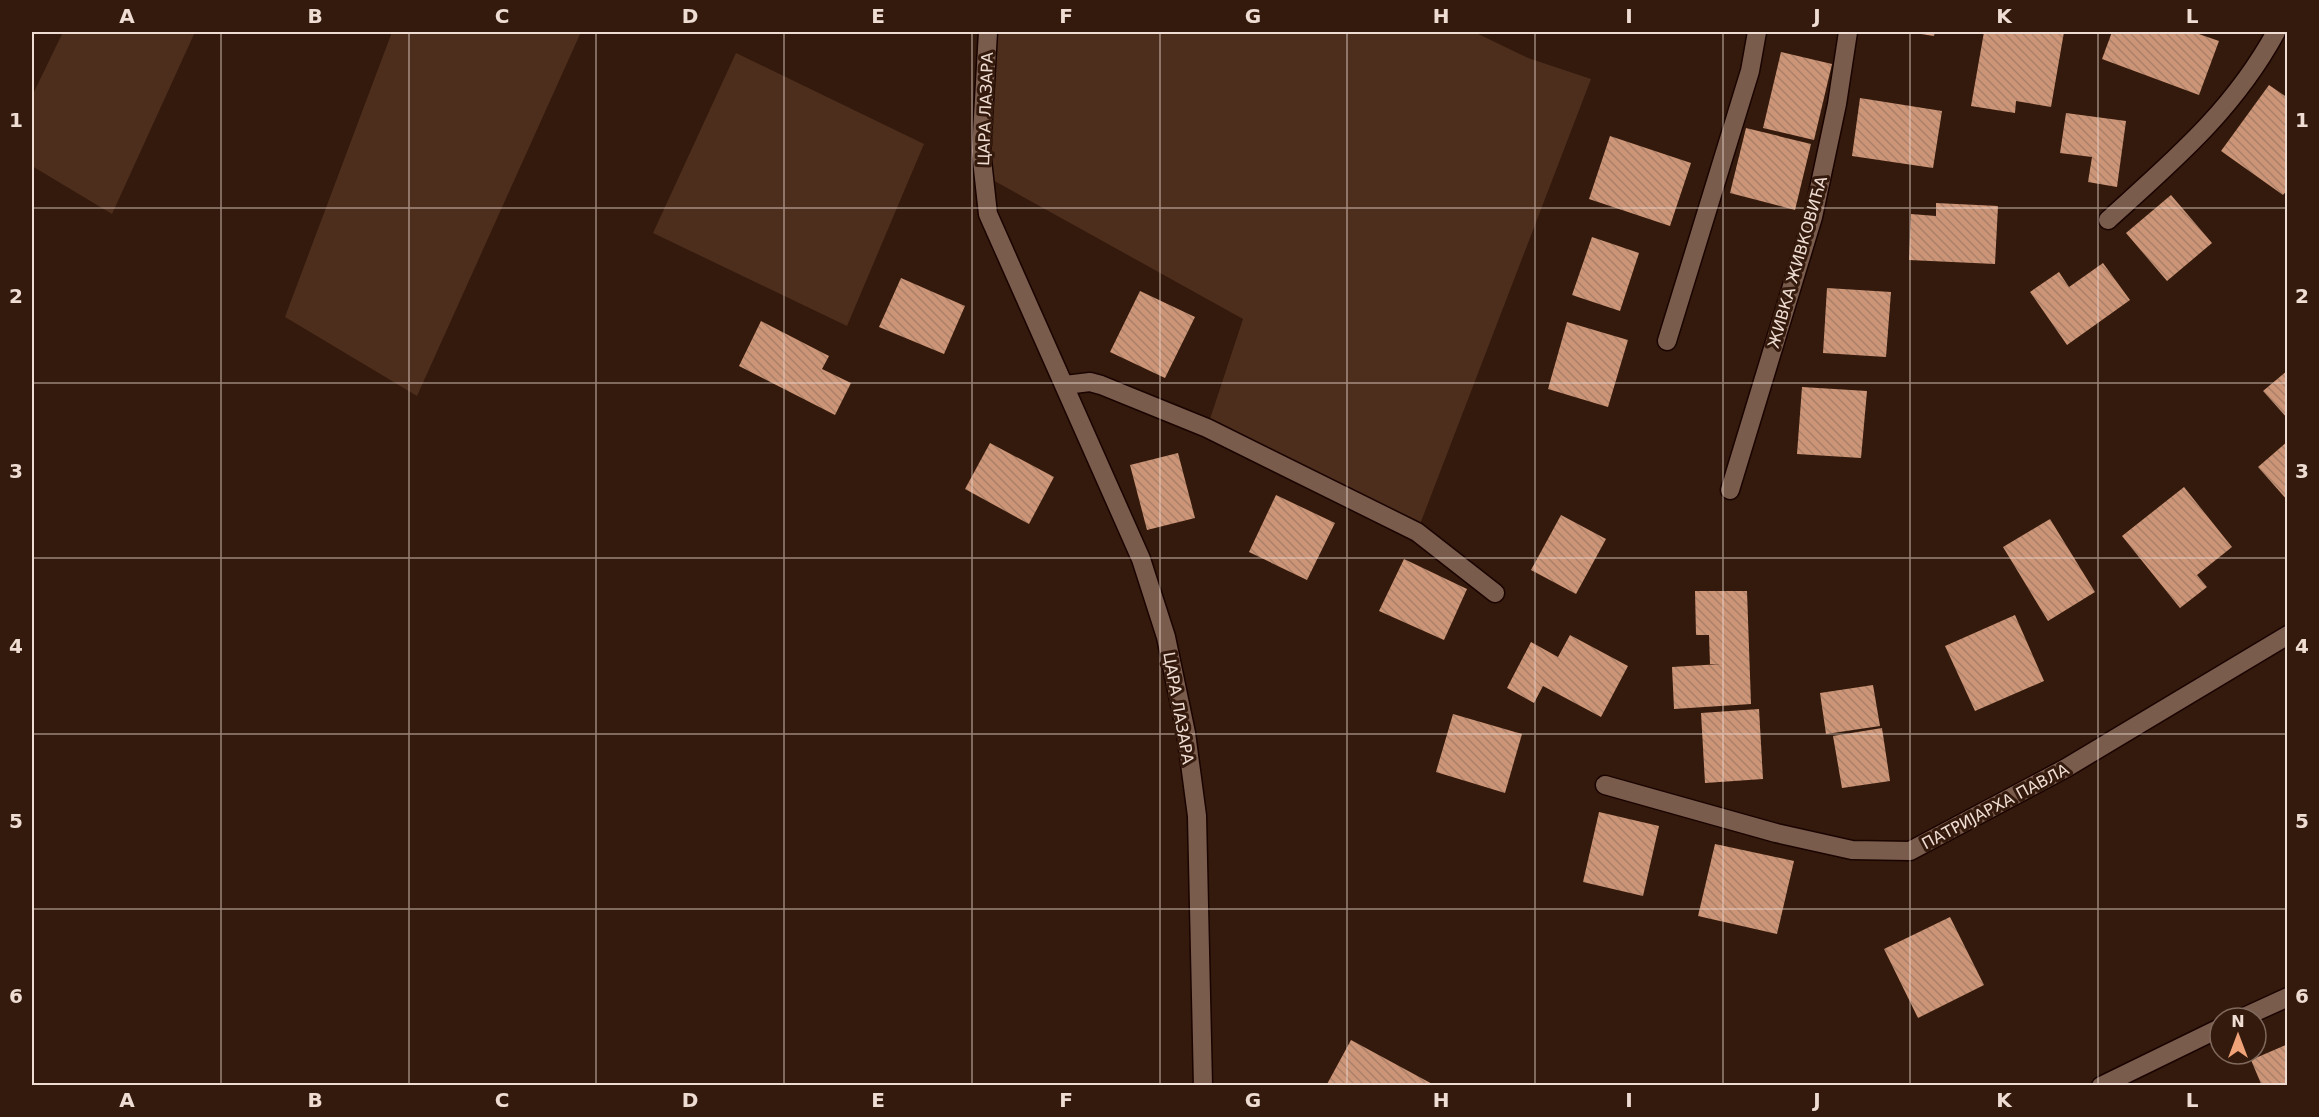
<svg xmlns="http://www.w3.org/2000/svg" width="2319" height="1117" viewBox="0 0 2319 1117" font-family="'DejaVu Sans',sans-serif">
  <defs>
    <pattern id="building-back-hatch" width="6" height="6" patternUnits="userSpaceOnUse" patternTransform="scale(1.5)"><rect width="6" height="6" fill="#cc9577"/><path d="M-1 5l2 2M0 0l6 6M5-1l2 2" fill="none" stroke="#ab8069"/></pattern>
  </defs>
  <rect width="100%" height="100%" fill="#341a0c"/>
  <g fill="#4d2e1d">
    <path d="M 63,32 L 195,32 L 112,214 L 32,166 L 32,96 Z"/>
    <path d="M 392,32 L 581,32 L 417,396 L 285,317 Z"/>
    <path d="M 991,32 L 1474,32 L 1528,58 L 1591,79 L 1417,532 L 1207,428 L 1243,319 L 982,174 Z"/>
    <path d="M 736,53 L 924,144 L 847,326 L 653,233 Z"/>
  </g>
  <g fill="url(#building-back-hatch)">
    <path d="M 1908,32 L 1935,32 L 1934,36 Z"/>
    <path d="M 1984,32 L 2064,32 L 2051,107 L 2016,101 L 2015,113 L 1971,106 Z"/>
    <path d="M 2112,32 L 2193,32 L 2219,41 L 2199,95 L 2102,59 Z"/>
    <path d="M 1781,52 L 1832,64 L 1814,140 L 1763,128 Z"/>
    <path d="M 2269,85 L 2288,98 L 2288,189 L 2283,195 L 2221,151 Z"/>
    <path d="M 1860,98 L 1942,111 L 1933,168 L 1852,156 Z"/>
    <path d="M 2066,113 L 2126,121 L 2117,187 L 2088,182 L 2092,157 L 2060,153 Z"/>
    <path d="M 1746,128 L 1811,144 L 1795,210 L 1730,193 Z"/>
    <path d="M 1610,136 L 1691,163 L 1670,226 L 1589,199 Z"/>
    <path d="M 2171,195 L 2212,243 L 2167,281 L 2126,233 Z"/>
    <path d="M 1936,203 L 1998,206 L 1995,264 L 1909,260 L 1911,214 L 1936,216 Z"/>
    <path d="M 1592,237 L 1639,253 L 1620,311 L 1572,295 Z"/>
    <path d="M 2103,263 L 2130,300 L 2067,345 L 2030,292 L 2059,272 L 2069,287 Z"/>
    <path d="M 901,278 L 965,306 L 944,354 L 879,327 Z"/>
    <path d="M 1827,288 L 1891,292 L 1886,357 L 1823,353 Z"/>
    <path d="M 1140,291 L 1195,317 L 1165,378 L 1110,352 Z"/>
    <path d="M 761,321 L 829,356 L 822,369 L 851,383 L 835,415 L 739,366 Z"/>
    <path d="M 1567,322 L 1628,340 L 1608,407 L 1548,389 Z"/>
    <path d="M 2288,370 L 2288,419 L 2263,391 Z"/>
    <path d="M 1802,387 L 1867,391 L 1861,458 L 1797,454 Z"/>
    <path d="M 2288,441 L 2288,501 L 2258,467 Z"/>
    <path d="M 990,443 L 1054,477 L 1029,524 L 965,489 Z"/>
    <path d="M 1178,453 L 1195,518 L 1147,530 L 1130,465 Z"/>
    <path d="M 2184,487 L 2232,547 L 2197,575 L 2207,587 L 2180,608 L 2122,536 Z"/>
    <path d="M 1276,495 L 1335,523 L 1307,580 L 1249,552 Z"/>
    <path d="M 1561,515 L 1606,539 L 1576,594 L 1531,570 Z"/>
    <path d="M 2050,519 L 2095,592 L 2048,621 L 2003,547 Z"/>
    <path d="M 1404,559 L 1467,589 L 1444,640 L 1379,611 Z"/>
    <path d="M 1695,591 L 1747,591 L 1751,704 L 1674,709 L 1672,667 L 1721,664 L 1710,664 L 1709,635 L 1696,635 Z"/>
    <path d="M 2015,615 L 2044,681 L 1975,711 L 1945,646 Z"/>
    <path d="M 1570,635 L 1628,666 L 1601,717 L 1543,686 L 1534,703 L 1507,688 L 1531,642 L 1558,657 Z"/>
    <path d="M 1873,685 L 1880,726 L 1826,734 L 1820,693 Z"/>
    <path d="M 1759,709 L 1763,779 L 1705,783 L 1701,713 Z"/>
    <path d="M 1453,714 L 1522,734 L 1505,793 L 1436,772 Z"/>
    <path d="M 1882,728 L 1890,781 L 1842,788 L 1833,736 Z"/>
    <path d="M 1599,812 L 1659,826 L 1643,896 L 1583,882 Z"/>
    <path d="M 1715,844 L 1794,861 L 1777,934 L 1698,916 Z"/>
    <path d="M 1950,917 L 1984,985 L 1918,1018 L 1884,949 Z"/>
    <path d="M 1351,1040 L 1436,1086 L 1326,1086 Z"/>
    <path d="M 2288,1044 L 2288,1086 L 2262,1086 L 2251,1060 Z"/>
  </g>
  <g fill="none" stroke-linecap="round" stroke-linejoin="round">
    <g stroke="#1a0400" stroke-width="21">
      <path id="lane" d="M 1065,385 L 1090,382 L 1101,385 L 1207,428 L 1417,532 L 1495,593"/>
    </g>
    <g stroke="#1a0400" stroke-width="21">
      <g id="street">
        <path d="M 988,32 L 981,151 L 988,214 L 1141,559 L 1166,637 L 1186,733 L 1197,816 L 1203,1086"/>
        <path d="M 2108,220 C 2173,161 2233,111 2276,32"/>
        <path d="M 1667,341 L 1750,71 L 1757,32"/>
        <path d="M 1730,490 L 1813,217 L 1837,104 L 1848,32"/>
        <path d="M 1605,785 L 1776,833 L 1852,850 L 1910,851 L 2066,768 L 2288,635"/>
        <path d="M 2242,1018 L 2288,997"/>
        <path d="M 2101,1086 L 2220,1028"/>
      </g>
    </g>
    <use href="#lane" stroke="#7a5c4d" stroke-width="18"/>
    <use href="#street" stroke="#7a5c4d" stroke-width="18"/>
  </g>
  <path fill="none" stroke="#efddd4" stroke-width="1.5" stroke-opacity="0.55" d="M 221,32 L 221,1086M 409,32 L 409,1086M 596,32 L 596,1086M 784,32 L 784,1086M 972,32 L 972,1086M 1160,32 L 1160,1086M 1347,32 L 1347,1086M 1535,32 L 1535,1086M 1723,32 L 1723,1086M 1910,32 L 1910,1086M 2098,32 L 2098,1086M 32,208 L 2288,208M 32,383 L 2288,383M 32,558 L 2288,558M 32,734 L 2288,734M 32,909 L 2288,909"/>
  <g text-anchor="middle" stroke-width="6" stroke-linejoin="round" paint-order="stroke">
    <g font-size="16" fill="#efddd4" stroke="#341a0c">
      <text transform="translate(985 109) rotate(-88)" y="6">ЦАРА ЛАЗАРА</text>
      <text transform="translate(1797 262) rotate(-74)" y="6">ЖИВКА ЖИВКОВИЋА</text>
      <text transform="translate(1179 708) rotate(80)" y="6">ЦАРА ЛАЗАРА</text>
      <text transform="translate(1995 806) rotate(-28)" y="6">ПАТРИЈАРХА ПАВЛА</text>
    </g>
  </g>
  <rect width="2319" height="1117" fill="none" stroke="#341a0c" stroke-width="66"/>
  <g transform="translate(2238 1036)"><circle r="28" fill="#341a0c" stroke="#7f685c" stroke-width="1.5"/>
  <path d="M0-4.5L10 22L0 15L-10 22Z" fill="#f0a279"/>
  <text y="-9" font-size="16" font-weight="bold" text-anchor="middle" fill="#efddd4">N</text>
  </g>
  <rect x="33" y="33" width="2253" height="1051" fill="none" stroke="#efddd4" stroke-width="2"/>
  <g font-size="20" text-anchor="middle" font-weight="bold" fill="#efddd4">
    <text x="127" y="23">A</text>
    <text x="315" y="23">B</text>
    <text x="502" y="23">C</text>
    <text x="690" y="23">D</text>
    <text x="878" y="23">E</text>
    <text x="1066" y="23">F</text>
    <text x="1253" y="23">G</text>
    <text x="1441" y="23">H</text>
    <text x="1629" y="23">I</text>
    <text x="1817" y="23">J</text>
    <text x="2004" y="23">K</text>
    <text x="2192" y="23">L</text>
    <text x="16" y="127">1</text>
    <text x="2302" y="127">1</text>
    <text x="16" y="303">2</text>
    <text x="2302" y="303">2</text>
    <text x="16" y="478">3</text>
    <text x="2302" y="478">3</text>
    <text x="16" y="653">4</text>
    <text x="2302" y="653">4</text>
    <text x="16" y="828">5</text>
    <text x="2302" y="828">5</text>
    <text x="16" y="1003">6</text>
    <text x="2302" y="1003">6</text>
    <text x="127" y="1107">A</text>
    <text x="315" y="1107">B</text>
    <text x="502" y="1107">C</text>
    <text x="690" y="1107">D</text>
    <text x="878" y="1107">E</text>
    <text x="1066" y="1107">F</text>
    <text x="1253" y="1107">G</text>
    <text x="1441" y="1107">H</text>
    <text x="1629" y="1107">I</text>
    <text x="1817" y="1107">J</text>
    <text x="2004" y="1107">K</text>
    <text x="2192" y="1107">L</text>
  </g>
</svg>
